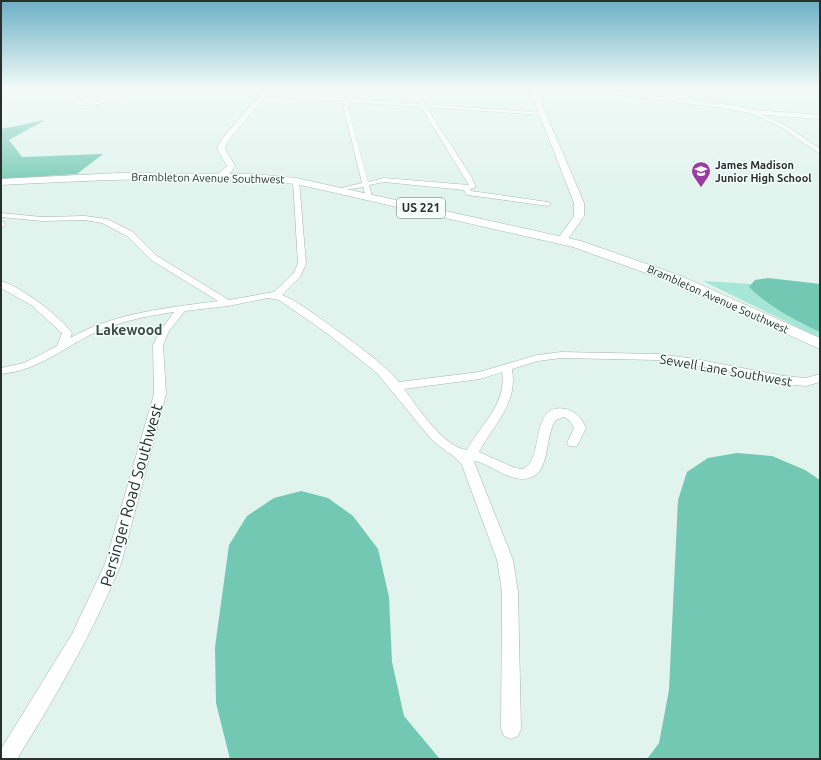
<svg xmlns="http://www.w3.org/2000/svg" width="821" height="760" viewBox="0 0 821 760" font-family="Ubuntu,sans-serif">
  <rect width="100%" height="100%" fill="#e0f3ed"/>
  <path fill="#a6e6d5" d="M 703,281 L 820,288 L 820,338 Z"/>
  <g fill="#72c8b2">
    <path d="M 45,120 L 9,140 L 22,157 L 103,154 L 77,174 L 1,179 L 1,129 Z"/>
    <path d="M 768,278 L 820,284 L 820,332 C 795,320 769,307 749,287 L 755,280 Z"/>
    <path d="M 737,453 L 772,456 L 805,470 L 820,480 L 820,759 L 647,759 L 659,743 L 669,690 L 678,500 L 687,472 L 708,458 Z"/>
    <path d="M 301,491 L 328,498 L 353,516 L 378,549 L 389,597 L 392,662 L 404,716 L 439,758 L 442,759 L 230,759 L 216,703 L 215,647 L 229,545 L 247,516 L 274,498 Z"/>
  </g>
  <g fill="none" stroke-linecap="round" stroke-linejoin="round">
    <g stroke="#a2b5af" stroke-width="1">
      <g id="street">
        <path d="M 78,88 L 82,88 L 83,96 L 79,102 C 98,106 120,94 138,88 L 145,88 C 130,96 89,111 74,103 L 79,96 Z"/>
        <path d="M 214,88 L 420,104 L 425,88 L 429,88 L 424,104 L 545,113 L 543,115 L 426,107 L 471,176 L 476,187 L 470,189 L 471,191 L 548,202 L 551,204 L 548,206 L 468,195 L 466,194 L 464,190 L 384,182 L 369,185 L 372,197 L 369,199 L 366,197 L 363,187 L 338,191 L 338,189 L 362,183 L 342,101 L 268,96 ZM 346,102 L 421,107 L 469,185 L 384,178 L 368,182 Z"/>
        <path d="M 753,111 L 785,125 L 820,149 L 820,154 L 781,127 L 751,113 Z"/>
        <path d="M 296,179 L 299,181 L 306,264 L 300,277 L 282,295 C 297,301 311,312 324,321 C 350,340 378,358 399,382 L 479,372 L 537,355 L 561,352 L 658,354 L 695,359 L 784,376 L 806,378 L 820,374 L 820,382 L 806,386 L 784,384 L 695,365 L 658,360 L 561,358 L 538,361 L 512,369 C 518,405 494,423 479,452 L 515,468 L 523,469 C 545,460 529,401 566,409 C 577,412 582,419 586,428 L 577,446 L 569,446 L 567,443 L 574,428 L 570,421 L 564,417 L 556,420 C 542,439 554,486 515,478 C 501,475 489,464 475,461 L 474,462 L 513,560 L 518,592 L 521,729 L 518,736 L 511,739 L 504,736 L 501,729 L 502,592 L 497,560 L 462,465 C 454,454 441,449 431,439 L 377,373 L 328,334 L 279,300 L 268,298 L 228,306 L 185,311 L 169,331 L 163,345 L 166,394 L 121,564 C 93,633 56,696 17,759 L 1,759 L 1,749 L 72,634 L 105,564 L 154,394 L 153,345 L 160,331 L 174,312 C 146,316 118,322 92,334 C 60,350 39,370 1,374 L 1,368 L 24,363 L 57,346 L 62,333 L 31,305 L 1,288 L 1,281 C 20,286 61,317 72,333 L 70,338 C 116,312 168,308 218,301 L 151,260 L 127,236 L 102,223 L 85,220 L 42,221 L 1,217 L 1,213 L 42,217 L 85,216 L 107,219 L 133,232 L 157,256 L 229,300 L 274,292 L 293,274 L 298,264 L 293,181 ZM 502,372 C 507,404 481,424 467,450 C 443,447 418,407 404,389 L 480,379 Z"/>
        <path d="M 1,222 L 4,222 L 5,226 L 1,228 Z"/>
      </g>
    </g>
    <g stroke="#a2b5af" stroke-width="1">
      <g id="secondary">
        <path d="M 266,88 L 272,88 L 228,141 L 225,149 L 235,166 C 231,173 225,180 217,179 L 217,175 L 227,166 L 217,149 L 221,140 Z"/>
        <path d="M 532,88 L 538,88 L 538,95 L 540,91 L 547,88 L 555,88 L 544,93 L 541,102 L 584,203 L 584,216 L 566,242 L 562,243 L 557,240 L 574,216 L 574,203 L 535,103 L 532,99 Z"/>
        <path d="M 565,88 L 584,88 L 731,105 L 753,110 L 820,115 L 820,119 L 753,114 L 731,109 Z"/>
      </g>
    </g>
    <g stroke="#a2b5af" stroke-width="1">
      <path id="primary" d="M 119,173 L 253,174 L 296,178 L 581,241 L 681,276 L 820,338 L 820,349 L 671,282 L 573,247 L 296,184 C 198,175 99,180 1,185 L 1,179 Z"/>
    </g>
    <use href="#street" fill="#fff" fill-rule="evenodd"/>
    <use href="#secondary" fill="#fff" fill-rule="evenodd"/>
    <use href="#primary" fill="#fff" fill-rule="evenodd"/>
  </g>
  <linearGradient id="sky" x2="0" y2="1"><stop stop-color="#6bafc6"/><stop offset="0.45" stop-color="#f1faf7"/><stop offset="1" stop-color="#f1faf7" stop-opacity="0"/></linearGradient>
  <rect width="821" height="195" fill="url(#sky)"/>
  <defs>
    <g id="school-pin" transform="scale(1)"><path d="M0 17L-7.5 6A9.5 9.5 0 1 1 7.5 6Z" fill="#9c3ba2" stroke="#f3fefb"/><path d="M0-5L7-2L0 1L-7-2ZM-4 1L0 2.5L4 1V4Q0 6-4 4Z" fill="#fff"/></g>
  </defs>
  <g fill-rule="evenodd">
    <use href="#school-pin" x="701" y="171"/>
  </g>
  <g text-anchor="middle" stroke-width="3" stroke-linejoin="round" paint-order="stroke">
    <g font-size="11" font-weight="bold" fill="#282f2d" stroke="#f3fefb" text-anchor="start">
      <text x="715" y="169">James Madison<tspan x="715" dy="13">Junior High School</tspan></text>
    </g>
    <g font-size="11" fill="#282f2d" stroke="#f3fefb">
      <text transform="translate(208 178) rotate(1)" y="4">Brambleton Avenue Southwest</text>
      <text transform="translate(718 299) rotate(24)" y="4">Brambleton Avenue Southwest</text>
    </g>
    <rect fill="#f3fefb" stroke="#656d6b" stroke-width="1" x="397" y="198" width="48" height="20" rx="3"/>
    <g font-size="12" font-weight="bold" fill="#282f2d">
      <text x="421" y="212">US 221</text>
    </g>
    <g font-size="13" fill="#282f2d" stroke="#f3fefb">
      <text transform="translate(726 370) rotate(10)" y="5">Sewell Lane Southwest</text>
    </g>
    <g font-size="14" font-weight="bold" fill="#394944" stroke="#f3fefb">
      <text x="129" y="335">Lakewood</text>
    </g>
    <g font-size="16" fill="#282f2d" stroke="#f3fefb">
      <text transform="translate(131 495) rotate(-74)" y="6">Persinger Road Southwest</text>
    </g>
  </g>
  <rect width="821" height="760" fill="none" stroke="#282f2d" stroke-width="4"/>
</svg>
